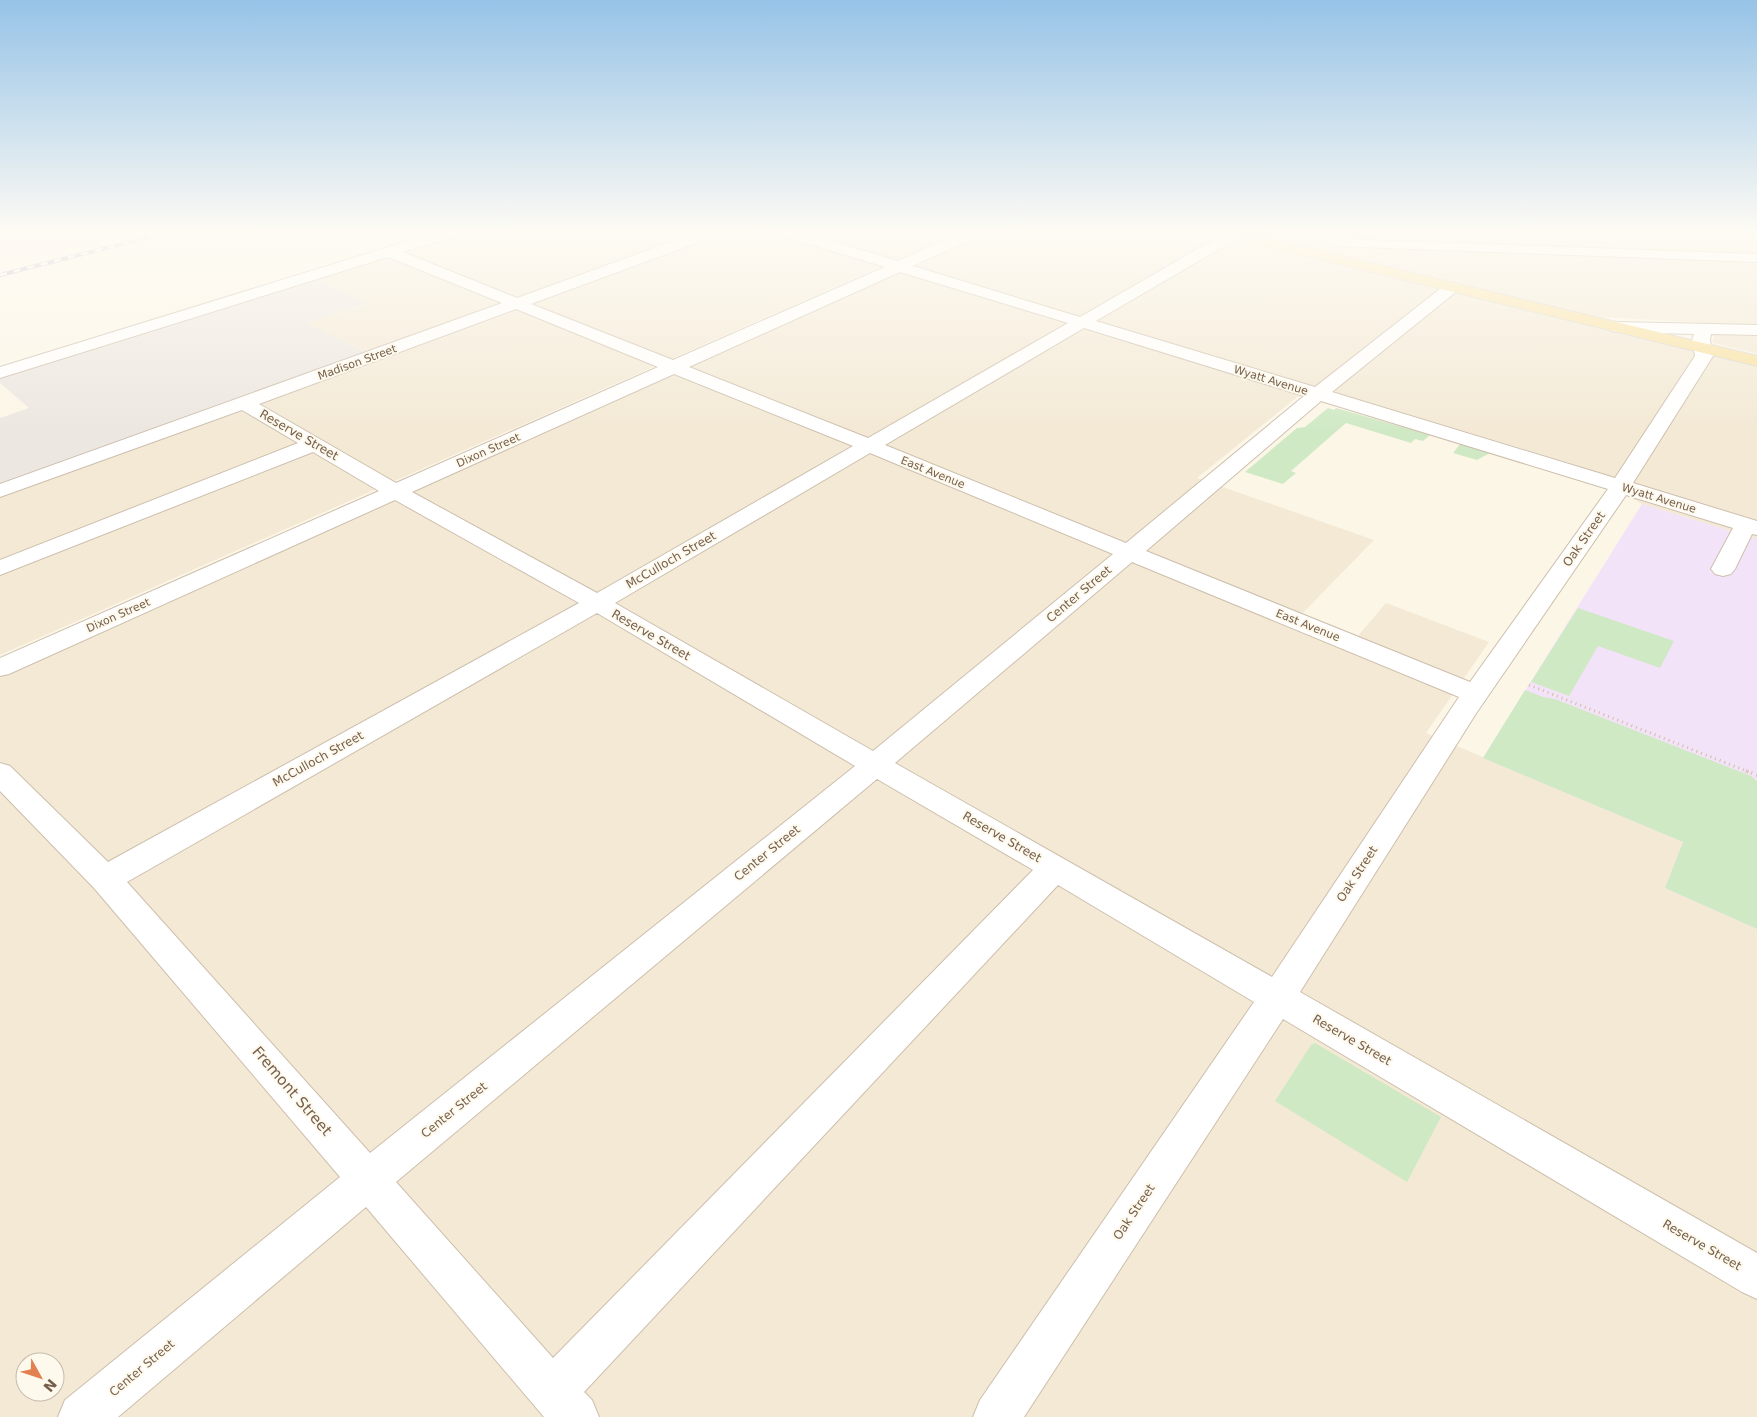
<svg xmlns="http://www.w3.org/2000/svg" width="1757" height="1417" viewBox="0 0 1757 1417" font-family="'DejaVu Sans',sans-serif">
  <rect width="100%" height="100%" fill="#fcf6e7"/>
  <g fill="#f3e9d5" fill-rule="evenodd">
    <path d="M 453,232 L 959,232 L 0,655 L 0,491 L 373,355 L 306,323 L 368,304 L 307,277 Z"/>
    <path d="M 985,232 L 1204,232 L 1757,367 L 1757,539 L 1642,504 L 1573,464 L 1312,385 L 1197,478 L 1374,540 L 1290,626 L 1346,650 L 1386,603 L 1489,642 L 1426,733 L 1683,842 L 1665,888 L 1757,929 L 1757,1417 L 0,1417 L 0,676 L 843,297 L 926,262 ZM 25,1362 L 55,1362 L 55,1392 L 25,1392 Z"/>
    <path d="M 1244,232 L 1757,232 L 1757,354 L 1713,343 L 1712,341 L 1717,332 L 1705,323 L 1601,317 Z"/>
  </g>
  <path fill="#fce8db" d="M 0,232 L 136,232 L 0,266 Z"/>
  <path fill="#ece7e0" d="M 307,277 L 369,303 L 307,323 L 374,356 L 0,491 L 0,418 L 29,408 L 0,383 L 0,373 Z"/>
  <path fill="#f3e3f8" d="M 1642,504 L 1757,539 L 1757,929 L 1665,888 L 1683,842 L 1483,758 Z"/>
  <g fill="#d0e9c5">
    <path d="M 1328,408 L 1334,410 L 1336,408 L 1430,435 L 1423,441 L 1415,439 L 1411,443 L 1346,423 L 1291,471 L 1296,473 L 1283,484 L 1245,472 L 1297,428 L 1305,427 Z"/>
    <path d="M 1460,444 L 1490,453 L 1477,460 L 1453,453 Z"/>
    <path d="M 1578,608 L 1674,641 L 1660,668 L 1598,646 L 1569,696 L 1531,682 Z"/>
    <path d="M 1525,690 L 1543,697 L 1555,699 L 1751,776 L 1757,781 L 1757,929 L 1665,888 L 1683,842 L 1483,758 Z"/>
    <path d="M 1315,1043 L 1441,1117 L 1407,1182 L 1275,1101 L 1311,1045 Z"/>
  </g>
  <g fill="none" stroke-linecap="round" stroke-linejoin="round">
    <g stroke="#cdbfad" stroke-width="2">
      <g id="minor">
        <path d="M 437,232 L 460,232 L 458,235 L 403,252 L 517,298 L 698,232 L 720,232 L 718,235 L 531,304 L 673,360 L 885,267 L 780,235 L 778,232 L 801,232 L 898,261 L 963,232 L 983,232 L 981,235 L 913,266 L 1080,317 L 1227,232 L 1238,232 L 1240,235 L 1238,238 L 1096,321 L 1315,387 L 1445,285 L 1457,285 L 1459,288 L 1457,291 L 1332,392 L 1615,478 L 1695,356 L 1692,340 L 1694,334 L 1617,332 L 1611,331 L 1609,327 L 1611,323 L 1617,322 L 1757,325 L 1757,335 L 1711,334 L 1710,340 L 1713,356 L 1633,483 L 1757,521 L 1757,535 L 1752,534 L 1735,569 L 1731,574 L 1723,576 L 1715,574 L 1711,569 L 1733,528 L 1626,495 L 1477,712 L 1300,992 L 1757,1253 L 1757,1299 L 1742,1292 L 1283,1019 L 1024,1417 L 973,1417 L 980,1400 L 1254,1002 L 1058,885 L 584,1392 L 592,1400 L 599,1417 L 544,1417 L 366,1207 L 118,1417 L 58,1417 L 65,1400 L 340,1177 L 94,888 L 0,791 L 0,763 L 10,766 L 108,862 L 579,603 L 395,500 L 9,674 L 0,676 L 0,658 L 379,491 L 313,452 L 0,575 L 0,560 L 298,443 L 242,410 L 0,497 L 0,484 L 502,303 L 388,257 L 0,378 L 0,367 ZM 900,272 L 1068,323 L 868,438 L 689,367 ZM 516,309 L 658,367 L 396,483 L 259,404 ZM 1084,328 L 1304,396 L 1126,543 L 885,445 ZM 674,374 L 853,446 L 597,593 L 412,492 ZM 1321,401 L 1608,489 L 1470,682 L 1146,551 ZM 870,453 L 1113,554 L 873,751 L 615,603 ZM 1132,562 L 1459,697 L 1272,977 L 895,763 ZM 597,613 L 855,766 L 370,1153 L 127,882 ZM 877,779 L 1033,870 L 553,1358 L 396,1182 Z"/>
        <path d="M 1340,239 L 1757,254 L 1757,262 L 1335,246 L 1333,243 L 1335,240 Z"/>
      </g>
    </g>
    <g stroke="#dbd5d0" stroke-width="2">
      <path id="major" d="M 1217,232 L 1243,232 L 1757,356 L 1757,366 L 1224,236 Z"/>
    </g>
    <path stroke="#d5bca2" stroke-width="3" stroke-dasharray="1 4" stroke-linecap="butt" d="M 1529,685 L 1749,772"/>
    <path stroke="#d5bca2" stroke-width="4" stroke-dasharray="1 4.5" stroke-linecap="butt" d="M 1746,771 L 1757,775"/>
    <use href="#minor" fill="#fff" fill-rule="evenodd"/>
    <use href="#major" fill="#f8e1a1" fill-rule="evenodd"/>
    <g stroke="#baa5c5" stroke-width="4">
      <path id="rail" d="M 0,275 L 170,232"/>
    </g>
    <use href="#rail" stroke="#fef9ed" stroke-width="2.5" stroke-dasharray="7" stroke-linecap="butt"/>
  </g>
  <linearGradient id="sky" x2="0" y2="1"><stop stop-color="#96c3e7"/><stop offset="0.54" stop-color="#fefbf4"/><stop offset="1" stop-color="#fefbf4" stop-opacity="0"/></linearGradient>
  <rect width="1757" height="431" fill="url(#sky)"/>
  <g text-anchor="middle" stroke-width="4" stroke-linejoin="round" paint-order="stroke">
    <g font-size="11" fill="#755f4c" stroke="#fef9ed">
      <text transform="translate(357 362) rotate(-20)" y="4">Madison Street</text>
      <text transform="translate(1271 380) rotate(17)" y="4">Wyatt Avenue</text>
      <text transform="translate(488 450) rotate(-24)" y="4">Dixon Street</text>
      <text transform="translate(933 472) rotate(22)" y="4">East Avenue</text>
      <text transform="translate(1659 498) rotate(17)" y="4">Wyatt Avenue</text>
      <text transform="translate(118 615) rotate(-24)" y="4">Dixon Street</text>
      <text transform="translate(1308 625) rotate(22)" y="4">East Avenue</text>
    </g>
    <g font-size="12" fill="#755f4c" stroke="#fef9ed">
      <text transform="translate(299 435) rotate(30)" y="4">Reserve Street</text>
      <text transform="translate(1584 539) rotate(-55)" y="4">Oak Street</text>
      <text transform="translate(671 560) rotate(-30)" y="4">McCulloch Street</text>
      <text transform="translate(1079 594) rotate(-40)" y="4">Center Street</text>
      <text transform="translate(651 635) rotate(30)" y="4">Reserve Street</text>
      <text transform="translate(318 759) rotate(-29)" y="4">McCulloch Street</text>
      <text transform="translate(1002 837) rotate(30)" y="4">Reserve Street</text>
      <text transform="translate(767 853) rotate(-39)" y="4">Center Street</text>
      <text transform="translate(1357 874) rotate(-57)" y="4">Oak Street</text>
      <text transform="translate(1352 1040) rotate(30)" y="4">Reserve Street</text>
      <text transform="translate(454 1110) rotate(-39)" y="4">Center Street</text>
      <text transform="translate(1134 1212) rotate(-56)" y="4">Oak Street</text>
      <text transform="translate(1702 1245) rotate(30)" y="4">Reserve Street</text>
      <text transform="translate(142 1368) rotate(-40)" y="4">Center Street</text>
    </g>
    <g font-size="15" fill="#755f4c" stroke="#fef9ed">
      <text transform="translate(292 1091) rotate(49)" y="5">Fremont Street</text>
    </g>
  </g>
  <g transform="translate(40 1377) rotate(130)"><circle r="24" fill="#fef9ed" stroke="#c7bbad"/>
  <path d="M0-4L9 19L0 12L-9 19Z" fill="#e28050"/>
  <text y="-8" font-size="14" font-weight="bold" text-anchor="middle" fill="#755f4c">N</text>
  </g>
</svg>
